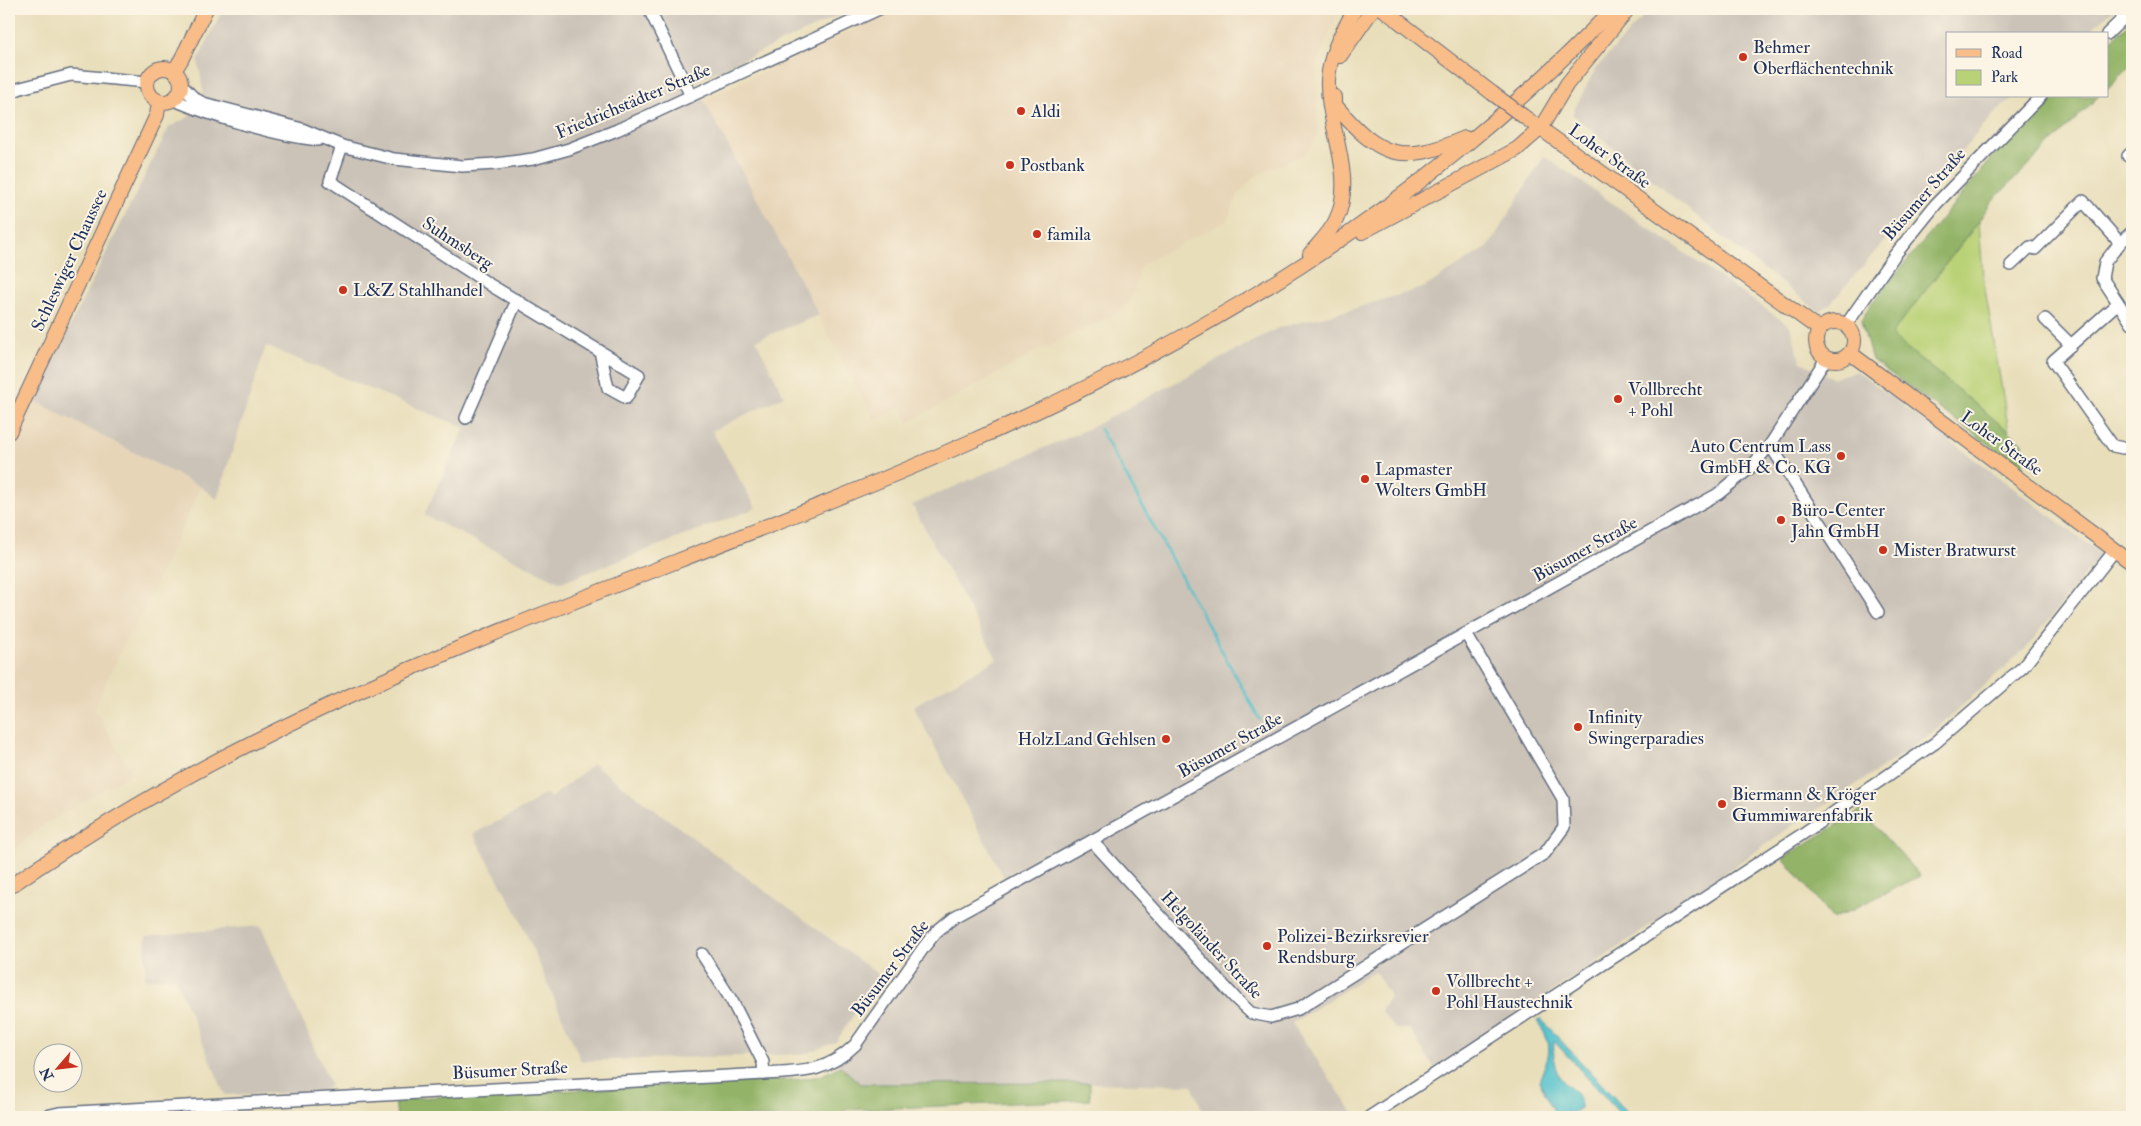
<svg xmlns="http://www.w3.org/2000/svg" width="2141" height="1126" viewBox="0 0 2141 1126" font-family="'IM FELL Double Pica',serif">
  <rect width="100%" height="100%" fill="#fcf5e5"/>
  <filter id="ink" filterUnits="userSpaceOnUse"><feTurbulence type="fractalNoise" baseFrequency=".02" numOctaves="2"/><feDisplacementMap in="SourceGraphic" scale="10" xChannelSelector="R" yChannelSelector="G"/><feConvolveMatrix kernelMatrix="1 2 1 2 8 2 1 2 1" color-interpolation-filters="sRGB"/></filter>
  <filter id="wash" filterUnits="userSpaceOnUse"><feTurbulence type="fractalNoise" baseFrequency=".0096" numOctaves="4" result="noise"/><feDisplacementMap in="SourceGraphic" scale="20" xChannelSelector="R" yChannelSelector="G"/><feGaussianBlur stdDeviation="1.12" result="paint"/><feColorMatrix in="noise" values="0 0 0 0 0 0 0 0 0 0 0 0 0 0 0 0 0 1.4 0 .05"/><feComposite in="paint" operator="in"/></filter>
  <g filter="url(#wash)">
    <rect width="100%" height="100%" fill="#e8deba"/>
    <g fill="#e7d5b8">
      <path d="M 899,9 L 1339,9 L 1316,67 L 1318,137 L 1305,154 L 1255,176 L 1238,194 L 1227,221 L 1143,263 L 1140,267 L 1134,291 L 1128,303 L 1114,315 L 1034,353 L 908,423 L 901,408 L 875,421 L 702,100 Z"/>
      <path d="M 33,400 L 201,487 L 137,624 L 128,635 L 94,708 L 132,773 L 45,824 L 9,853 L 9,452 Z"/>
    </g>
    <g fill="#cbc3b8">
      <path d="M 223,9 L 853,9 L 694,82 L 819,315 L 756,340 L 784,396 L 712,431 L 756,508 L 561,583 L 424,515 L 465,428 L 266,346 L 217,499 L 201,487 L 33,400 L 169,127 L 189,117 L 203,92 L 198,60 Z"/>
      <path d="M 1650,9 L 2114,9 L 2086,34 L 1947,34 L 1947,96 L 2015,96 L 1993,115 L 1830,304 L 1818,311 L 1726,240 L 1572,114 L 1596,68 Z"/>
      <path d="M 1544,156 L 1790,326 L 1801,362 L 1833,378 L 1857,371 L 2101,554 L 2027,647 L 1924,740 L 1786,830 L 1606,956 L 1434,1068 L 1410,1029 L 1395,1029 L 1381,1011 L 1390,996 L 1375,971 L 1292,1023 L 1356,1117 L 1205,1117 L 1192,1085 L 1090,1083 L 861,1084 L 835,1062 L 843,1056 L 936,932 L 1009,887 L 913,706 L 997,659 L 912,505 L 1090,428 L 1278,328 L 1353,309 L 1425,287 L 1489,246 Z"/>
      <path d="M 593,764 L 879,975 L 836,1042 L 805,1054 L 581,1061 L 519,917 L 473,834 L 530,805 L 545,793 L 551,798 Z"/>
      <path d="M 261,926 L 330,1084 L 328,1088 L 323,1091 L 225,1095 L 175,978 L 145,979 L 146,936 Z"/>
    </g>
    <path fill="#bad277" stroke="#6a806a" d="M 1979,221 L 1983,277 L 2009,432 L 1890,335 Z"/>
    <g fill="#93b468" stroke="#577263">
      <path d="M 2132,21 L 2132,64 L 2107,89 L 2107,44 Z"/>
      <path d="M 2053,96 L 2099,96 L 1991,202 L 1979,221 L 1891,335 L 2023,443 L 2023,469 L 1872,360 L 1861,321 L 1870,305 L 1999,150 Z"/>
      <path d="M 1861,810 L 1920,876 L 1833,919 L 1783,858 Z"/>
      <path d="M 840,1066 L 861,1084 L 1090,1083 L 1090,1100 L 845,1110 L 842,1116 L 800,1117 L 397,1117 L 395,1099 L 801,1079 L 820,1076 Z"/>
    </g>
    <path fill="#53c1cb" stroke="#377894" d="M 1541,1019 L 1632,1117 L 1623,1117 L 1554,1041 C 1553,1055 1553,1072 1564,1082 C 1570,1088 1575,1091 1580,1099 L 1580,1108 L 1574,1112 L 1555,1113 L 1539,1081 C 1550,1051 1555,1048 1537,1021 Z"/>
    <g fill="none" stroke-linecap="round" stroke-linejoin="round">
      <path stroke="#53c1cb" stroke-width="2.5" d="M 1100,429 L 1260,720"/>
    </g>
  </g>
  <g filter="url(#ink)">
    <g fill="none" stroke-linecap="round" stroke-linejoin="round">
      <g stroke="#636c7e" stroke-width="14">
        <g id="minor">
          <path d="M 649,9 L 691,96"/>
          <path d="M 2107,34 L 2132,10"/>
          <path d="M 181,85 L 194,98 L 203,103 L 302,129 L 342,146 L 394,159 L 462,166 L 496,164 L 533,159 L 569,149 L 617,130 L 879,9"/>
          <path d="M 9,93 L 21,88 L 71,75 L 147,82"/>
          <path d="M 174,100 C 215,117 273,135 318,140"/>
          <path d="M 342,146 L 330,181 L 492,286 L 639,375 L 626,398 L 608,388 L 600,351"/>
          <path d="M 2128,156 L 2132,152"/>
          <path d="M 2132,232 L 2120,243 L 2105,262 L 2102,278 L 2132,324"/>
          <path d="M 2011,265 L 2030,247 L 2035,249 L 2083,201 L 2120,243"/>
          <path d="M 2118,303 L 2053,361 L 2113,446 L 2123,448"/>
          <path d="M 2045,319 L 2071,345"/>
          <path d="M 1846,325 L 1894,256 L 1936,204 L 2041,96"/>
          <path d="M 466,418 L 517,300"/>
          <path d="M 1770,445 L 1878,612"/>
          <path d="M 1092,841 L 1236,999 L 1251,1013 L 1271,1017 L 1298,1009 L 1545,853 L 1564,827 L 1563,799 L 1466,634"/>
          <path d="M 702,954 L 732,1001 L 763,1062 L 764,1074"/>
          <path d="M 42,1117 L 59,1113 L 764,1074 C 802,1072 826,1073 855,1045 L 924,947 L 936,932 L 954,917 L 1718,494 L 1751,467 L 1770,445 L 1826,359"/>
          <path d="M 1369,1117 L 1801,835 L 1935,743 L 2023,667 L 2115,550"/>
        </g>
      </g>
      <g stroke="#636c7e" stroke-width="16">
        <g id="major">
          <path d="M 1383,9 L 1492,93"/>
          <path d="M 1340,56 L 1373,9"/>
          <circle cx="164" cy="85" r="17"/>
          <path d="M 174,71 L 181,60 L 206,9"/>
          <path d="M 1335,97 L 1335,105 C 1380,158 1401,165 1465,138"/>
          <path d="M 1523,116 L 1819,329"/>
          <path d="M 1362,232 L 1517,149 L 1540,129 L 1567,84 L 1628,9"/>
          <path d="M 1310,254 C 1319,243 1330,233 1336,220 C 1357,176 1326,124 1328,80 C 1330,52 1342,33 1355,9"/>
          <circle cx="1835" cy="341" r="19"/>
          <path d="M 1850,353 L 2132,563"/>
          <path d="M 9,432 L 157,115 L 159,102"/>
          <path d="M 9,887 C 88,833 169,784 255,741 C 487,624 736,546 972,441 C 1085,391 1195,334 1299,267 C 1410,196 1521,104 1613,9"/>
        </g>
      </g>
      <use href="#minor" stroke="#fff" stroke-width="11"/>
      <use href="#major" stroke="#f9bd89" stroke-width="14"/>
      <g stroke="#636c7e" stroke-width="16" stroke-linecap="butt">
        <path id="major-bridge" d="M 1492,93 L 1523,116"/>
      </g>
      <use href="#major-bridge" stroke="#f9bd89" stroke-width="14"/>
    </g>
  </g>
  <g fill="#c8321e" stroke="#fcf5e5" stroke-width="2">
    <circle cx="1743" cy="57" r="5"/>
    <circle cx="1021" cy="111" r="5"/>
    <circle cx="1010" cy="165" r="5"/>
    <circle cx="1037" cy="234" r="5"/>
    <circle cx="343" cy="290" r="5"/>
    <circle cx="1618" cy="399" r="5"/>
    <circle cx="1841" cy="456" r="5"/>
    <circle cx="1365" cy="479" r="5"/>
    <circle cx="1781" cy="520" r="5"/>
    <circle cx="1883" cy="550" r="5"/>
    <circle cx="1578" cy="727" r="5"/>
    <circle cx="1166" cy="739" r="5"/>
    <circle cx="1722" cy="804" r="5"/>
    <circle cx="1267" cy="946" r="5"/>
    <circle cx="1436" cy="991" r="5"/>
  </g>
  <g text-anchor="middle" stroke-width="4" stroke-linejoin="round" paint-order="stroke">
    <g font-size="18" fill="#1b2f5e" stroke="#fcf5e5" text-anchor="start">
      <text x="1753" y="53">Behmer<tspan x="1753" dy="21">Oberflächentechnik</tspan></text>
      <text x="1031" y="117">Aldi</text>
      <text x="1020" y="171">Postbank</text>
      <text x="1047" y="240">famila</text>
      <text x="353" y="296">L&amp;Z Stahlhandel</text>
      <text x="1628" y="395">Vollbrecht<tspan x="1628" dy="21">+ Pohl</tspan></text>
      <text x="1831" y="452" text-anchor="end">Auto Centrum Lass<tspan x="1831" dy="21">GmbH &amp; Co. KG</tspan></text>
      <text x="1375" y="475">Lapmaster<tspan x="1375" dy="21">Wolters GmbH</tspan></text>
      <text x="1791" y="516">Büro-Center<tspan x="1791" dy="21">Jahn GmbH</tspan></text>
      <text x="1893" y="556">Mister Bratwurst</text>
      <text x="1588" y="723">Infinity<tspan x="1588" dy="21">Swingerparadies</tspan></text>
      <text x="1156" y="745" text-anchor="end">HolzLand Gehlsen</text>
      <text x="1732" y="800">Biermann &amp; Kröger<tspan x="1732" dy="21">Gummiwarenfabrik</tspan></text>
      <text x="1277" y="942">Polizei-Bezirksrevier<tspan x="1277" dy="21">Rendsburg</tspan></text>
      <text x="1446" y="987">Vollbrecht +<tspan x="1446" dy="21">Pohl Haustechnik</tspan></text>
    </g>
    <g font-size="18" fill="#1b2f5e" stroke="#fcf5e5">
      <text transform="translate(633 101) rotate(-23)" y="6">Friedrichstädter Straße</text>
      <text transform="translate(1610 156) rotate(36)" y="6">Loher Straße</text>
      <text transform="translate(1924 194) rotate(-49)" y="6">Büsumer Straße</text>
      <text transform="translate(458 243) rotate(33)" y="6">Suhmsberg</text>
      <text transform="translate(69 260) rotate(-65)" y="6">Schleswiger Chaussee</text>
      <text transform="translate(2002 443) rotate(36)" y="6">Loher Straße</text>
      <text transform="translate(1585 549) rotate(-29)" y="6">Büsumer Straße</text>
      <text transform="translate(1230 745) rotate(-29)" y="6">Büsumer Straße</text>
      <text transform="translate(1212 945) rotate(47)" y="6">Helgoländer Straße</text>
      <text transform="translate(890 968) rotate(-53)" y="6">Büsumer Straße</text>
      <text transform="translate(510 1070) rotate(-3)" y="6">Büsumer Straße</text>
    </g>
  </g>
  <rect width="2141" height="1126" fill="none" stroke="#fcf5e5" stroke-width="30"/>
  <rect x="1946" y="32" width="162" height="65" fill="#fcf5e5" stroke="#a2a6af"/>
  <rect x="1956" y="49" width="25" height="8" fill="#f9bd89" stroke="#a2a6af"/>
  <text x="1991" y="58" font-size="15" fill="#1b2f5e">Road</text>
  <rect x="1956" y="70" width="25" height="15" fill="#bad277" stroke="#a2a6af"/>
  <text x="1991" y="82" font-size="15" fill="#1b2f5e">Park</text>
  <g transform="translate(58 1068) rotate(242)"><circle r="24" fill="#fcf5e5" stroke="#a2a6af"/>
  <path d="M0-4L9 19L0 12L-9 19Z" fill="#c8321e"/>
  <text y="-8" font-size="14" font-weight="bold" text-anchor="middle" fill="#1b2f5e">N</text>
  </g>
</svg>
